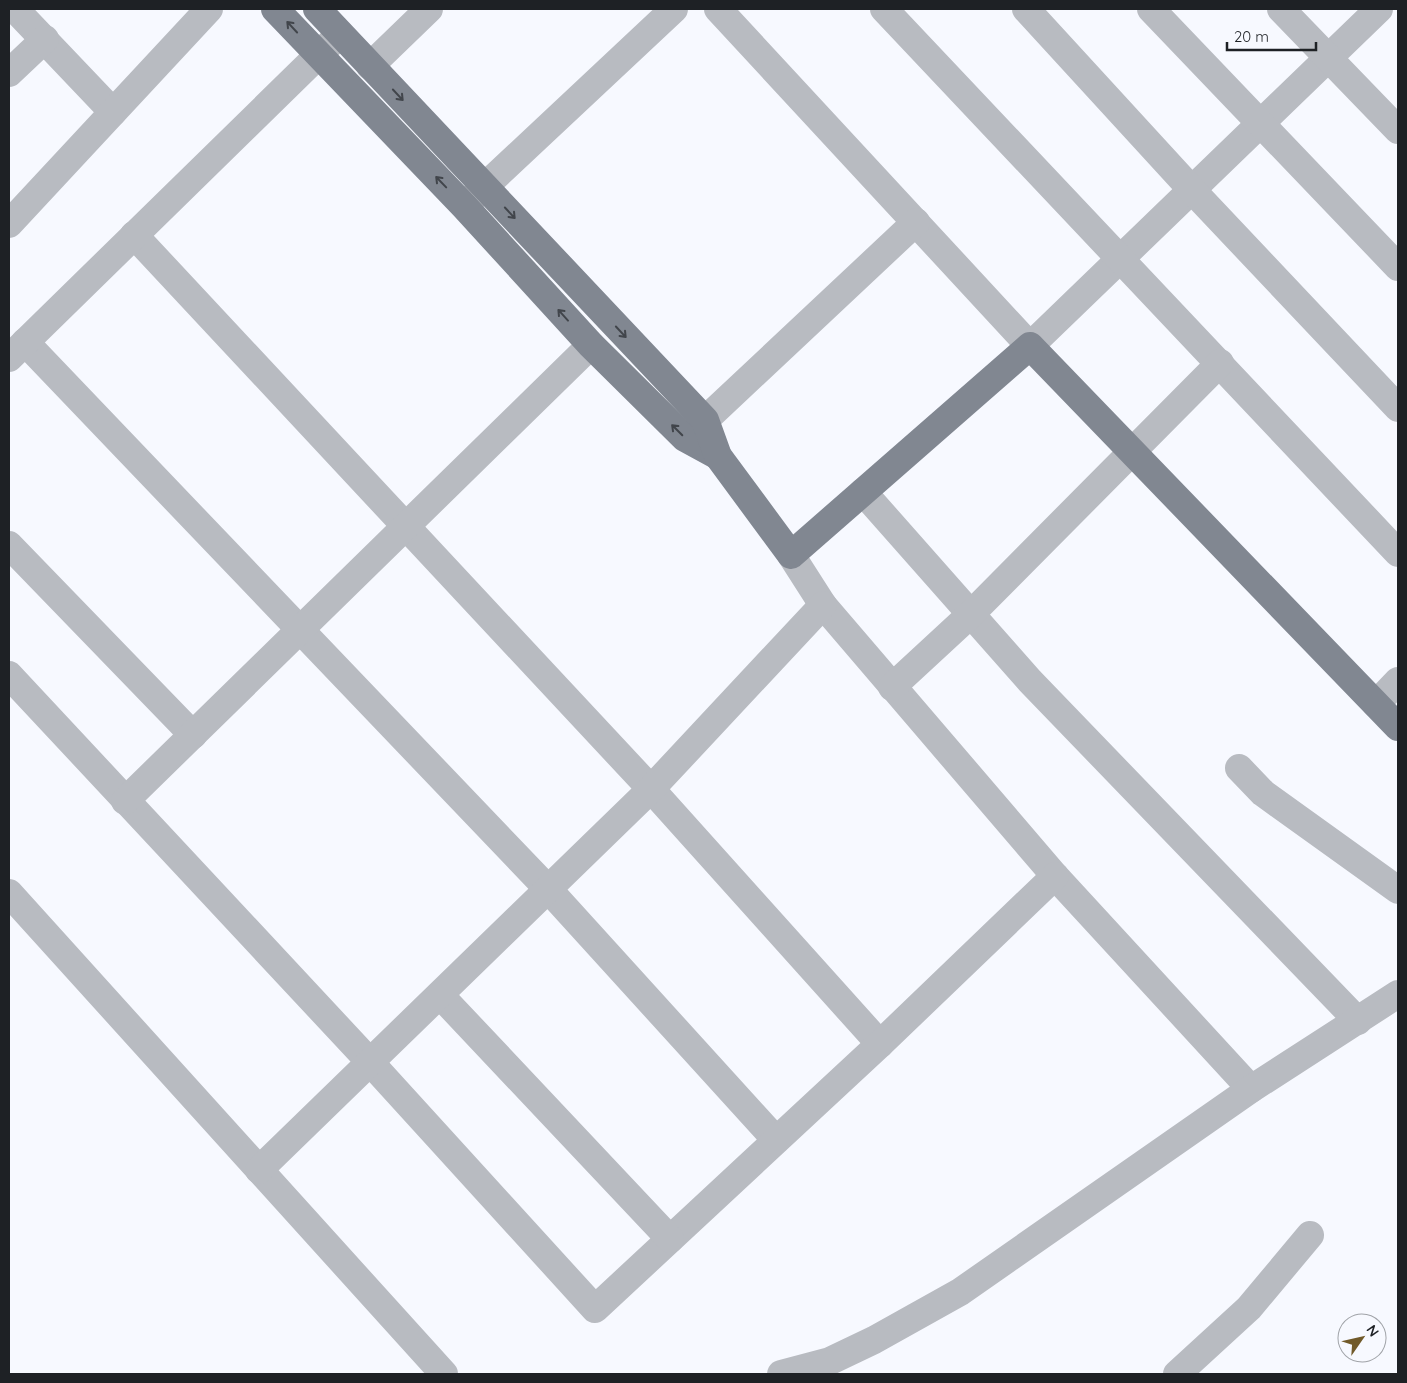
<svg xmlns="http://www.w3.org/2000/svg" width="1407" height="1383" viewBox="0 0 1407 1383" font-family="Quicksand,sans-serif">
  <rect width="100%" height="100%" fill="#f7f9ff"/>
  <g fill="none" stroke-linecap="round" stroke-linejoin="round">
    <g stroke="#b8bbc1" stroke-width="28">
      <path d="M 15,9 L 113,112"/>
      <path d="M 718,9 L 1030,346 L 1379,9"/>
      <path d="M 884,9 L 1398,553"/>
      <path d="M 1026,9 L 1192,190 L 1398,408"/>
      <path d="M 1151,9 L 1398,267"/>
      <path d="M 1281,9 L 1398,130"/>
      <path d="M 370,66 L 429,9"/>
      <path d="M 9,73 L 45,39"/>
      <path d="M 467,203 L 674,9"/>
      <path d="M 9,224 L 209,9"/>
      <path d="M 134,235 L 651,789 L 880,1044"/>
      <path d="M 25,342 L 548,889 L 776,1140"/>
      <path d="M 9,358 L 340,34"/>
      <path d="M 705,420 L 916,222"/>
      <path d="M 863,492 L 1030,681 L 1358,1021"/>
      <path d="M 9,545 L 193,735"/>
      <path d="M 791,555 L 823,605 L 1055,876 L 1251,1089"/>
      <path d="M 9,675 L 370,1062 L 595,1309 L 880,1044 L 1055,876"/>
      <path d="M 892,687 L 971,614 L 1220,363"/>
      <path d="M 1376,704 L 1398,681"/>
      <path d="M 1239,768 L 1263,793 L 1398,890"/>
      <path d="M 125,801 L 591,345"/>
      <path d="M 9,893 L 444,1374"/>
      <path d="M 440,995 L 670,1239"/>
      <path d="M 259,1170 L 651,789 L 823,605"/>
      <path d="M 781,1374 L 830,1361 L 874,1340 L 960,1292 L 1251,1089 L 1398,994"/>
      <path d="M 1177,1374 L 1249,1308 L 1310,1235"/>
    </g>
    <g stroke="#818791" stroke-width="28">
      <path d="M 275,9 L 464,206 L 591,345 L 685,438 L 718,456"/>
      <path d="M 317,9 L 705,420 L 718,456 L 791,555 L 1030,346 L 1398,727"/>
    </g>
  </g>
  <defs><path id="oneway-shaft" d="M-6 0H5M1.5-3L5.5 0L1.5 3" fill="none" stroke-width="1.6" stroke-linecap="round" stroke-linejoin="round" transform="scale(1.25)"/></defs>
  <g stroke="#41454b">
    <use href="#oneway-shaft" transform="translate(292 27) rotate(-133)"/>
    <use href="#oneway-shaft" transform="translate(398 95) rotate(47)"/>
    <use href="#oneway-shaft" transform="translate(441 182) rotate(-134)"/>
    <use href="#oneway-shaft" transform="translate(510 213) rotate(47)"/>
    <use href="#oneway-shaft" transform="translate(563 315) rotate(-132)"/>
    <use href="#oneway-shaft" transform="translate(621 332) rotate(47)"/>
    <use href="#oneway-shaft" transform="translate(677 430) rotate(-135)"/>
  </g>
  <rect width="1407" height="1383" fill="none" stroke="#1e2125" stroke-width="20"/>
  <g transform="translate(1362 1338) rotate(56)"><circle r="24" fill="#f7f9ff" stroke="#a0a3a8"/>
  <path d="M0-4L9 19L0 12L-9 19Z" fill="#715a2a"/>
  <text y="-8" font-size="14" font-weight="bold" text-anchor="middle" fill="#1e2125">N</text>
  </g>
  <path d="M1227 42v8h89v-8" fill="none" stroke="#1e2125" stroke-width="2.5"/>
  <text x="1234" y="42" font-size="15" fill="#1e2125" stroke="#f7f9ff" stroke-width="4" paint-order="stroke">20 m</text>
</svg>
